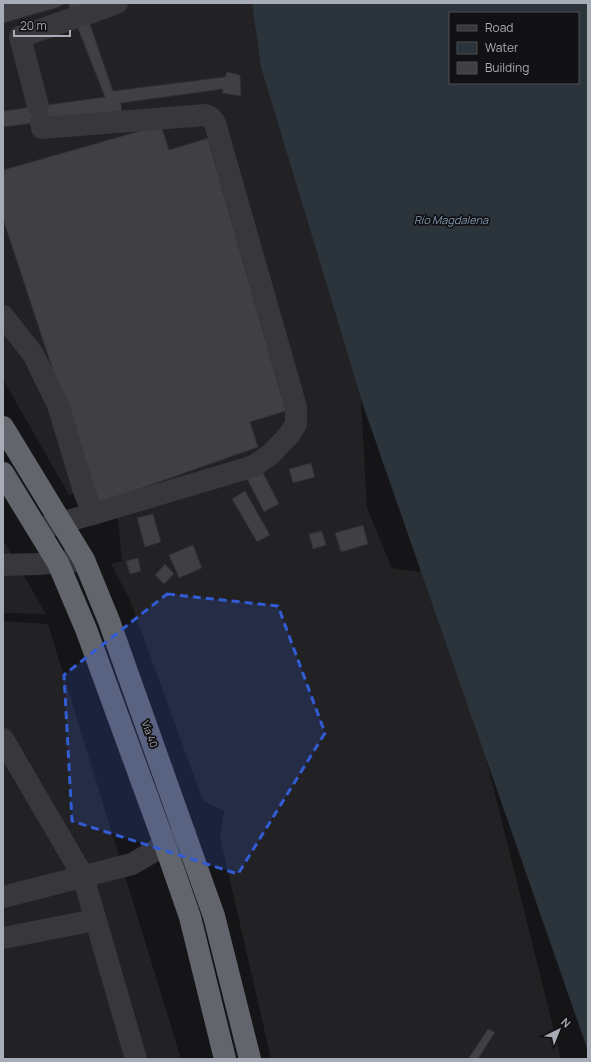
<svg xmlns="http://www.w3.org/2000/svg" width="591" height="1062" viewBox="0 0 591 1062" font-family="Manrope,sans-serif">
  <rect width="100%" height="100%" fill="#151517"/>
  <g fill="#222124">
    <path d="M 3,3 L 275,3 L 359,364 L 367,508 L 392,568 L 430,573 L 481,738 L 561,1059 L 271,1059 L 220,837 L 224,811 L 203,801 L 130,600 L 111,564 L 122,561 L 116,500 L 84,491 L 69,495 L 3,379 Z"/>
    <path d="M 3,540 L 46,614 L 3,613 Z"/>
    <path d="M 3,621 L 48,624 L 181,1059 L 3,1059 Z"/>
  </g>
  <path fill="#2c343b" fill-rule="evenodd" d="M 252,3 L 588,3 L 588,1051 L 364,408 L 261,67 ZM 450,13 L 578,13 L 578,83 L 450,83 Z"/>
  <g fill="#404044" stroke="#303033">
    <path d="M 3,3 L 86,3 L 83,4 L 113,91 L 225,77 L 227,72 L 240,75 L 241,96 L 222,93 L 223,89 L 121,103 L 122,116 L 103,114 L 3,127 L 3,111 L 105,97 L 68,3 L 56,8 L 3,23 Z"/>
    <path d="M 161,125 L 169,150 L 208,138 L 286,411 L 250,422 L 258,447 L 97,504 L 3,219 L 3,170 Z"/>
    <path d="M 311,463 L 315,477 L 293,483 L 289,469 Z"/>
    <path d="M 260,467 L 279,504 L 264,512 L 245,475 Z"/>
    <path d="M 245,491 L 270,535 L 257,542 L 232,499 Z"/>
    <path d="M 153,514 L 161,542 L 145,547 L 137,518 Z"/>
    <path d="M 363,525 L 368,544 L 341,552 L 335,533 Z"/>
    <path d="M 322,531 L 326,545 L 313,549 L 309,534 Z"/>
    <path d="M 193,545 L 202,568 L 179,578 L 169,555 Z"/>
    <path d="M 138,558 L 141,571 L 130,574 L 126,561 Z"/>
    <path d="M 165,564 L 174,574 L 164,584 L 155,575 Z"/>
    <path d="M 488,1029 L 495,1032 L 478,1059 L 468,1059 Z"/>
  </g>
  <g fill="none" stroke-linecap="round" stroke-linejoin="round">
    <g stroke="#37373c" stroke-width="22">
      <path d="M 87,14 L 117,3"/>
      <path d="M 38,106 L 20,37 L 74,18"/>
      <path d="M 41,122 L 42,128 L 205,115 L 210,117 L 215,123 L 296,407 L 296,424 L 289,435 L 271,454 L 254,466 L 93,514"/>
      <path d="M 3,316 L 33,354 L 58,405 L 84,491 L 93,514 L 38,529"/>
      <path d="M 3,565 L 37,564 L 84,560"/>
      <path d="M 3,739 L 83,876 L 136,1059"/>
      <path d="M 3,897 L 132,864 L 185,833"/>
      <path d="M 3,938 L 95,920"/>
    </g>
    <g stroke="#63656d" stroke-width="22">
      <path d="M 3,427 L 84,560 L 109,621 L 214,916 L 250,1059"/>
      <path d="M 3,473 L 58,563 L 86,629 L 165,845 L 190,917 L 225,1059"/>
    </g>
  </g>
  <path fill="#325cd3" fill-opacity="0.2" stroke="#325cd3" stroke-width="3" stroke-dasharray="8 5" stroke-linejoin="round" d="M 167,594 L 278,606 L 325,733 L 238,874 L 72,821 L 64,675 Z"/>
  <g text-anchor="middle" stroke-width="3.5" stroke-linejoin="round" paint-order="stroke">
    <g font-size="10" fill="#a8acb7" stroke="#111012">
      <text transform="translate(150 734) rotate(70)" y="4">Vía 40</text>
    </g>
    <g font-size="11" font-style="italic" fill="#8099b1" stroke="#111012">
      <text x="451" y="224">Río Magdalena</text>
    </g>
  </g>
  <rect width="591" height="1062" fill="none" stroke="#a8acb7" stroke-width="8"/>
  <rect x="449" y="12" width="130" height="72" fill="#111012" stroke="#4d4e54"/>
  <rect x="457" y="25" width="20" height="6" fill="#37373c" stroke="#4d4e54"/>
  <text x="485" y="32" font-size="12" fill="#a8acb7">Road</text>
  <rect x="457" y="42" width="20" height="12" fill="#2c343b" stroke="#4d4e54"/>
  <text x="485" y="52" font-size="12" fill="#a8acb7">Water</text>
  <rect x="457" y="62" width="20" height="12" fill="#404044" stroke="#4d4e54"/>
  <text x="485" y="72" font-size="12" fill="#a8acb7">Building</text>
  <g transform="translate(559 1030) rotate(43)" stroke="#111012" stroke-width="3" paint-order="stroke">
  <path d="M0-3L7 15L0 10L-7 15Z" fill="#a8acb7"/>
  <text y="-6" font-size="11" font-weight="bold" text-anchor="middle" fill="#a8acb7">N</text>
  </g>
  <path d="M14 30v6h56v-6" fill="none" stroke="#a8acb7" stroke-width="2"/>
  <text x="20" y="30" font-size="12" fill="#a8acb7" stroke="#111012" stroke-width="3" paint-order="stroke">20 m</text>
</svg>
